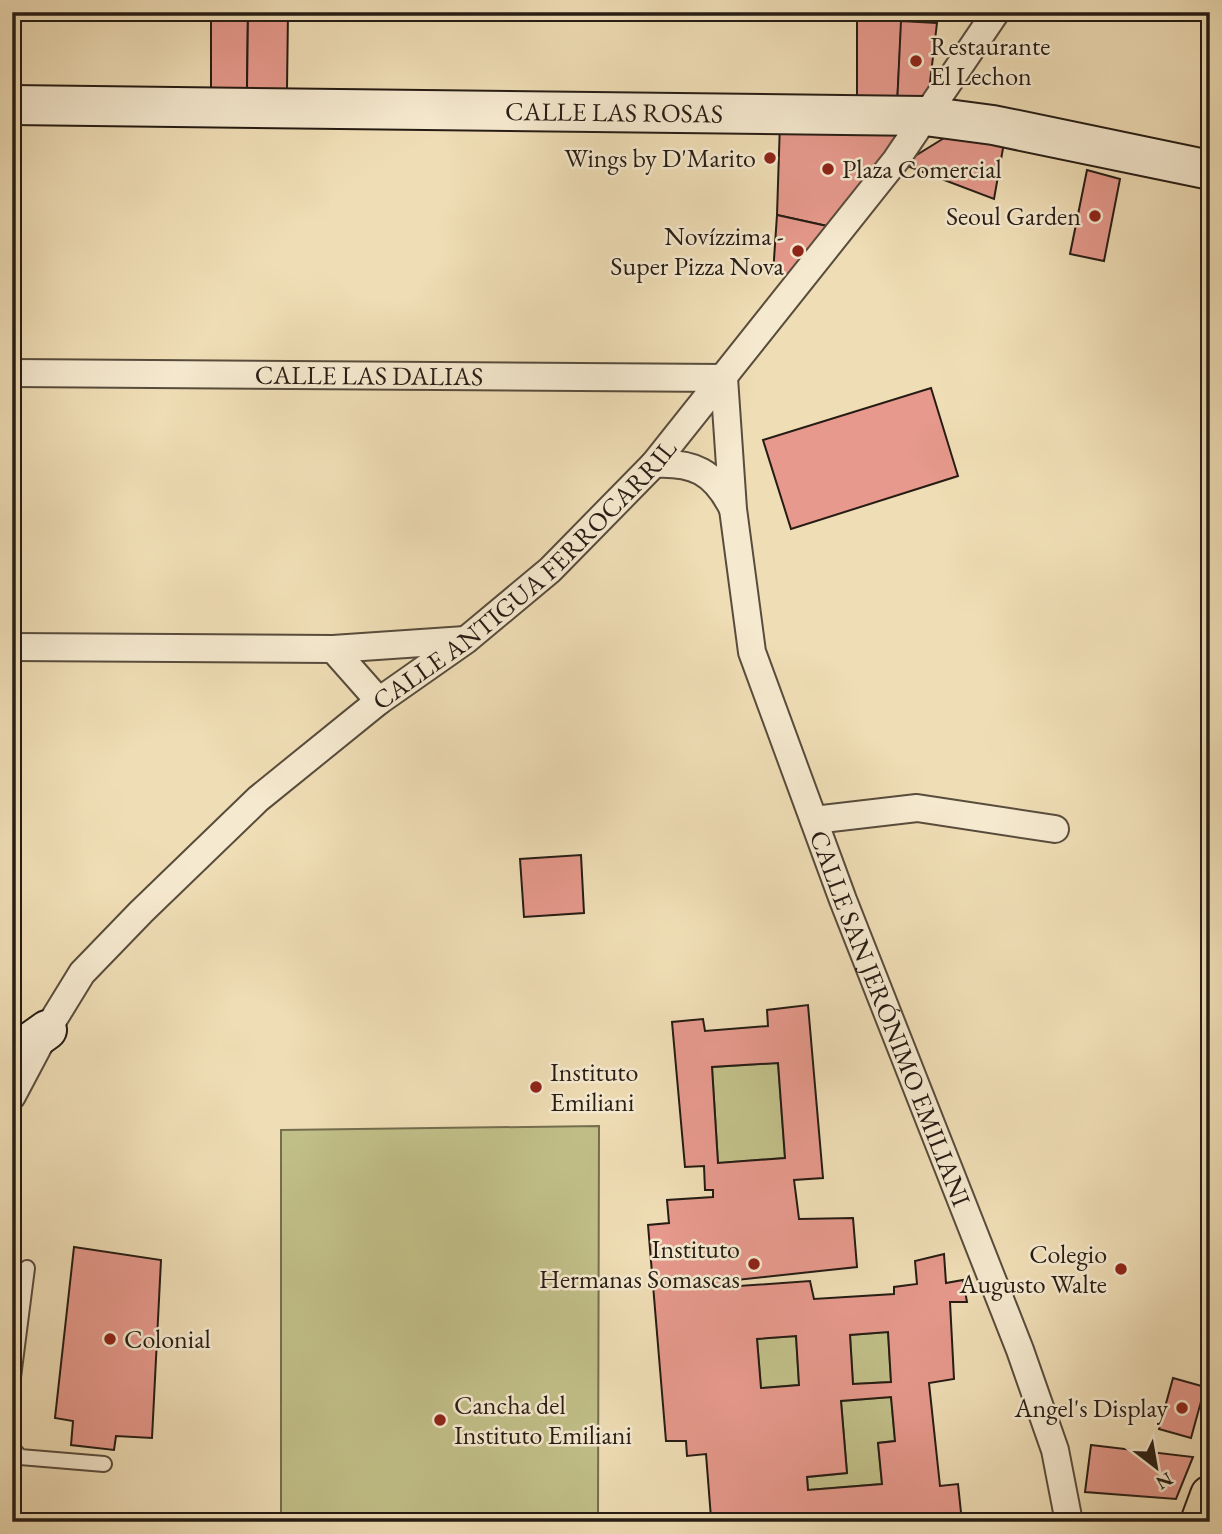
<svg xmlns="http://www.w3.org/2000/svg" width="1222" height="1534" viewBox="0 0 1222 1534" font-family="'EB Garamond',serif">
  <rect width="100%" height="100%" fill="#efddb5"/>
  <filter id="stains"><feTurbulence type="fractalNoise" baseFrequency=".00286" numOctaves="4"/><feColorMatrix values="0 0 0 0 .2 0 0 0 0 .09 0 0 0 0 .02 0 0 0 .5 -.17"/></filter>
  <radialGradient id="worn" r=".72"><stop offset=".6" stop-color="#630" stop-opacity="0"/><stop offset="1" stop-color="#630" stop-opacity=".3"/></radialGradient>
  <g fill="#c1bf88" stroke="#746e4e" stroke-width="2">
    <path d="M 778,1063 L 785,1158 L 718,1163 L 712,1067 Z"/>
    <path d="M 599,1126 L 598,1517 L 281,1519 L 281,1130 Z"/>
    <path d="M 888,1332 L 891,1382 L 853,1384 L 850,1335 Z"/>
    <path d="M 796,1336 L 799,1385 L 761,1388 L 757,1339 Z"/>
    <path d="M 891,1397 L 895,1441 L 878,1443 L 882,1484 L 808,1490 L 807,1477 L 847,1473 L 841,1401 Z"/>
  </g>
  <g fill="#e6998c" stroke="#261c14" stroke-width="2" fill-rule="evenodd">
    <path d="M 211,12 L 248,12 L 247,89 L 211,88 Z"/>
    <path d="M 248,12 L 288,12 L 287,89 L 247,89 Z"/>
    <path d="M 857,12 L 902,12 L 897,106 L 857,106 Z"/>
    <path d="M 902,12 L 938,12 L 937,23 L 901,21 Z"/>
    <path d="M 901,21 L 937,23 L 928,99 L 897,106 Z"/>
    <path d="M 780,122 L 910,123 L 836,228 L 777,215 Z"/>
    <path d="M 962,127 L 1005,137 L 994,199 L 902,164 Z"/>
    <path d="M 1087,170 L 1120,179 L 1104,261 L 1070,254 Z"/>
    <path d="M 777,215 L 836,228 L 802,276 L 773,274 Z"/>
    <path d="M 931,388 L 958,476 L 791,529 L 763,440 Z"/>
    <path d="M 581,855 L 584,913 L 524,917 L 520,859 Z"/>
    <path d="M 808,1005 L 823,1178 L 794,1180 L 799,1219 L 853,1218 L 857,1267 L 736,1280 L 739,1286 L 810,1281 L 814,1299 L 894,1294 L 894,1287 L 917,1284 L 915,1261 L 944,1254 L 946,1283 L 963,1280 L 967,1302 L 950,1302 L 954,1379 L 929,1383 L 940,1486 L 958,1484 L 962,1522 L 672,1522 L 671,1518 L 711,1518 L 706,1454 L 687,1456 L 686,1441 L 666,1441 L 648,1225 L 669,1223 L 667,1200 L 713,1197 L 713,1190 L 705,1190 L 704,1166 L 685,1167 L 672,1022 L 703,1019 L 705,1031 L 768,1026 L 767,1010 ZM 778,1063 L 785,1158 L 718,1163 L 712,1067 ZM 888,1332 L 891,1382 L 853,1384 L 850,1335 ZM 796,1336 L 799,1385 L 761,1388 L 757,1339 ZM 891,1397 L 895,1441 L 878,1443 L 882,1484 L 808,1490 L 807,1477 L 847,1473 L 841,1401 Z"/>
    <path d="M 74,1247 L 161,1260 L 152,1438 L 116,1436 L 114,1450 L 71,1445 L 73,1421 L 55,1418 Z"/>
    <path d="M 1173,1378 L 1205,1387 L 1191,1438 L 1159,1429 Z"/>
    <path d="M 1091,1445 L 1193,1457 L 1176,1499 L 1085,1492 Z"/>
  </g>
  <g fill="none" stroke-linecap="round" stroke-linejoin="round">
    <g stroke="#584c3c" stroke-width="18">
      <g id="lane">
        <path d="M 12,1385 L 27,1268"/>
        <path d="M 12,1448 L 20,1457 L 104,1464"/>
      </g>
    </g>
    <g stroke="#584c3c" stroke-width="30">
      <g id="street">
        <path id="s1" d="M 12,373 L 724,378 L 733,509 L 752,652 L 843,900 L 1020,1350 L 1055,1450 L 1069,1522"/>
        <path d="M 654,464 C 694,462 714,472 732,507"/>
        <path d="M 12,647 L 333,649 L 465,640"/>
        <path d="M 333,649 L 379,701"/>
        <path d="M 814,820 L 917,808 L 1055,829"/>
        <path id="s2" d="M 12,1096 L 47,1030 L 82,973 L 141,912 L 258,799 L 379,701 L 466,640 L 550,570 L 654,464 L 896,160 L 996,12"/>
      </g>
    </g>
    <g stroke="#261c14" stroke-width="42">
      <g id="secondary">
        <path id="s3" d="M 12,105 L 925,116 L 993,125 L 1210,170"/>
        <path d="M 12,1047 L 26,1045 L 47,1030"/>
      </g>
    </g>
    <g stroke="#261c14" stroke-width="42">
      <path id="primary" d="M 1200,1522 L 1210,1495"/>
    </g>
    <use href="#lane" stroke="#f5e9cf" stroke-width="14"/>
    <use href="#street" stroke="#f5e9cf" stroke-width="26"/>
    <use href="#secondary" stroke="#f5e9cf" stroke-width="38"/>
    <use href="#primary" stroke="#efddb5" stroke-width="38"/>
  </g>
  <g fill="#8f2418" stroke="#f5e9cf" stroke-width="2.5">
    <circle cx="916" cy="61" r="7"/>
    <circle cx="770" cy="158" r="7"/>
    <circle cx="828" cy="169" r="7"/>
    <circle cx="1095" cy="216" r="7"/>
    <circle cx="798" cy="251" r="7"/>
    <circle cx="536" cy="1087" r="7"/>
    <circle cx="754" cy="1264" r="7"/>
    <circle cx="1121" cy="1269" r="7"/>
    <circle cx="110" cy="1339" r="7"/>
    <circle cx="1182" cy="1408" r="7"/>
    <circle cx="440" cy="1420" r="7"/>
  </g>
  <g text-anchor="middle" stroke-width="5" stroke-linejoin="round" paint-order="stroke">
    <g font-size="26" fill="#261c14" stroke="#f5e9cf" text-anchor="end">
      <text x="930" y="55" text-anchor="start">Restaurante<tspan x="930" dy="30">El Lechon</tspan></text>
      <text x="756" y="167">Wings by D'Marito</text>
      <text x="842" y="178" text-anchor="start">Plaza Comercial</text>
      <text x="1081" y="225">Seoul Garden</text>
      <text x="784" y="245">Novízzima -<tspan x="784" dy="30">Super Pizza Nova</tspan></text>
      <text x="550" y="1081" text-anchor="start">Instituto<tspan x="550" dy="30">Emiliani</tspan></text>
      <text x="740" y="1258">Instituto<tspan x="740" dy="30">Hermanas Somascas</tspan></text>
      <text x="1107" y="1263">Colegio<tspan x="1107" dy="30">Augusto Walte</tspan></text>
      <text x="124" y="1348" text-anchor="start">Colonial</text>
      <text x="454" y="1414" text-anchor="start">Cancha del<tspan x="454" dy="30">Instituto Emiliani</tspan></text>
      <text x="1168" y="1417">Angel's Display</text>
    </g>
    <g font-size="26" fill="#261c14" stroke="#f5e9cf">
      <text dy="9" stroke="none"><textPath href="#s3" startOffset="602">CALLE LAS ROSAS</textPath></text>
      <text dy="9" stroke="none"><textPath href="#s1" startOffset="357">CALLE LAS DALIAS</textPath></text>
      <text dy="9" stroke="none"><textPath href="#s2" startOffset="738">CALLE ANTIGUA FERROCARRIL</textPath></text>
      <text dy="9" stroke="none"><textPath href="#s1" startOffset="1379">CALLE SAN JERÓNIMO EMILIANI</textPath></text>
    </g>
  </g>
  <rect width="1222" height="1534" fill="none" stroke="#efddb5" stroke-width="42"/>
  <rect x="14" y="14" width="1194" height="1506" fill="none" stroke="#261c14" stroke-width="3.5"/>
  <rect x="21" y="21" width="1180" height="1492" fill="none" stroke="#261c14" stroke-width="2"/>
  <g transform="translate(1156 1467) rotate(149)" stroke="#f5e9cf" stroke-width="5" paint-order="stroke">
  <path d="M0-5L12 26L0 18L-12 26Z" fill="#261c14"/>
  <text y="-10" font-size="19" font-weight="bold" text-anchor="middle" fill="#261c14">N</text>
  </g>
  <rect width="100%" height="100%" filter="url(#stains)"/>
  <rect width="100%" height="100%" fill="url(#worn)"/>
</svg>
